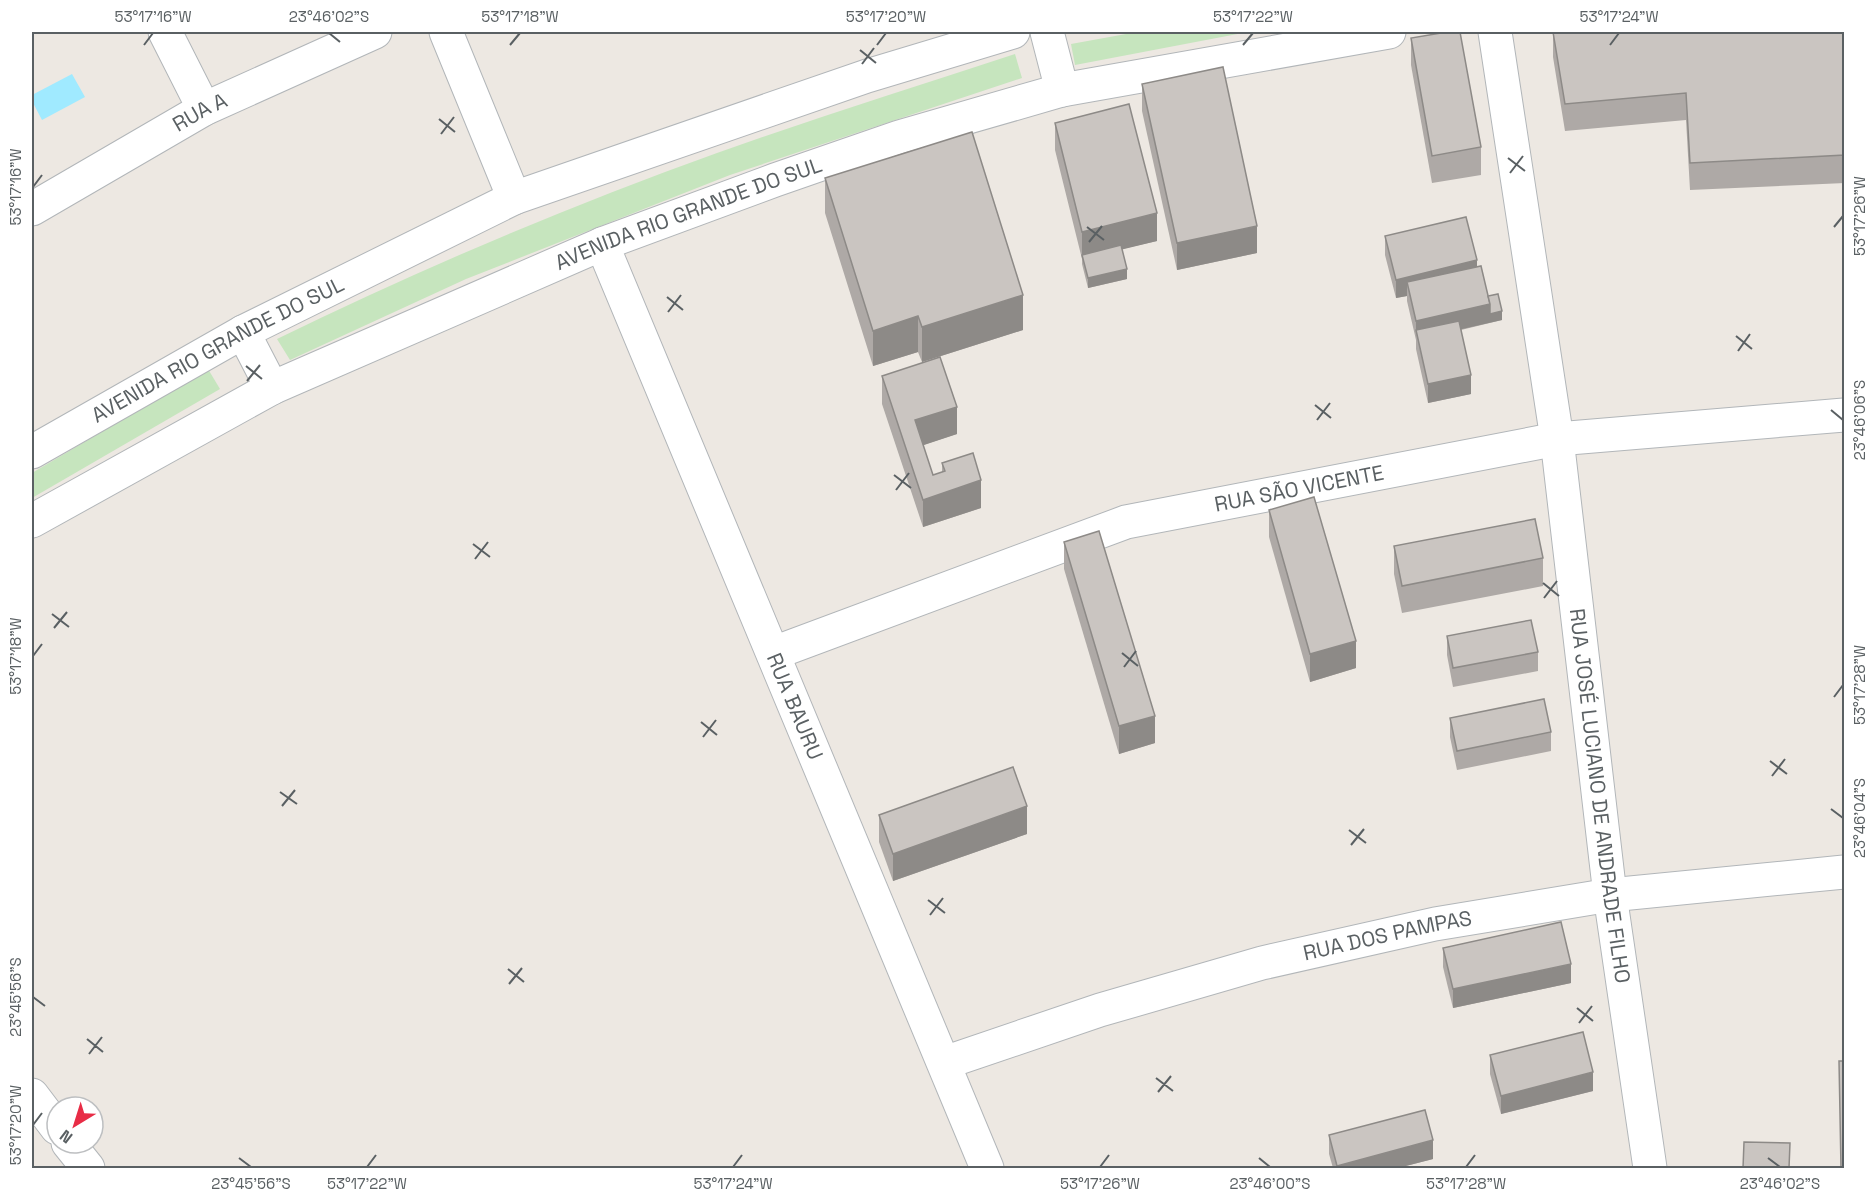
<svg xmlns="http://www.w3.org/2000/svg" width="1876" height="1200" viewBox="0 0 1876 1200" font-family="'Space Grotesk',sans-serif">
  <rect width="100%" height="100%" fill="#ede8e2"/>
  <g fill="#c6e5be">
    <path d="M 1137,32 L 1248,32 L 1075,65 L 1071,44 Z"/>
    <path d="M 1015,54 L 1022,78 L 730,175 L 466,279 L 290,360 L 277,339 C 420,269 567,207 717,153 C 815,118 915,87 1015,54 Z"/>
    <path d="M 208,369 L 220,389 L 32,498 L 32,473 Z"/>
  </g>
  <path fill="#a0eaff" d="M 72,74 L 85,97 L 42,120 L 32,101 L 32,95 Z"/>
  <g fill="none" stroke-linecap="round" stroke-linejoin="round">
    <g stroke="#b2b6b9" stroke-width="35">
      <g id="minor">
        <path d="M 165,32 L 204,109"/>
        <path d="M 446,32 L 514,198"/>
        <path d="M 1047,32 L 1062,90"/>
        <path id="s1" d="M 1495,32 L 1557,439 L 1610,895 L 1650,1168"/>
        <path id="s2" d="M 32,209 L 204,109 L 375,32"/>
        <path id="s3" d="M 602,244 L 987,1168"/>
        <path d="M 243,332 L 272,388"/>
        <path id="s4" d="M 32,452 L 243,332 L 514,198 L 867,76 L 1013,32"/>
        <path id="s5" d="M 32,521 L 272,388 L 602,244 L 775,180 L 899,137 L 1062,90 L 1389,32"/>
        <path id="s6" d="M 774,653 L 1126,522 L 1557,439 L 1844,415"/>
        <path id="s7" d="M 944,1063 L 1100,1010 L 1262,963 L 1435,924 L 1610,895 L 1844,872"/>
        <path d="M 32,1095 L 57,1128"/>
        <path d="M 68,1143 L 88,1168"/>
      </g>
    </g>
    <use href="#minor" stroke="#fff" stroke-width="33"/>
  </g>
  <g fill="#aea9a6">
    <path d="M 1553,32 L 1845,32 L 1845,183 L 1690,190 L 1686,120 L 1565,131 L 1553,57 Z"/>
    <path d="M 1411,38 L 1481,147 L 1481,175 L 1432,183 L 1411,65 Z"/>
    <path d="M 1142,84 L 1257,253 L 1177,270 L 1142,111 Z"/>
    <path d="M 1055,123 L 1157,241 L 1122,249 L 1127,279 L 1088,288 L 1082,264 L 1082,259 L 1055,150 Z"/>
    <path d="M 825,178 L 1023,330 L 922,362 L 918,352 L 873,366 L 825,213 Z"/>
    <path d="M 1385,236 L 1477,266 L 1488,296 L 1502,320 L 1461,330 L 1471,394 L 1428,403 L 1416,349 L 1416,340 L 1407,301 L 1407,296 L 1396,298 L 1385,255 Z"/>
    <path d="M 882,376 L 957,434 L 923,445 L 933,475 L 942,473 L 942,463 L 981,508 L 923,527 L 882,404 Z"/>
    <path d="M 1269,510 L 1356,668 L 1310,682 L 1269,537 Z"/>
    <path d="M 1064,542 L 1155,743 L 1119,754 L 1064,569 Z"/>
    <path d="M 1394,546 L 1543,558 L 1543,586 L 1402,613 L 1394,574 Z"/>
    <path d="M 1447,636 L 1538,652 L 1538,671 L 1453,687 L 1447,655 Z"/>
    <path d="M 1450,718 L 1551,732 L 1551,751 L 1457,770 L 1450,737 Z"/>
    <path d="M 879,815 L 1027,834 L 893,881 L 879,842 Z"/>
    <path d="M 1443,948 L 1571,983 L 1453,1008 L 1443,967 Z"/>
    <path d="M 1490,1055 L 1593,1091 L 1501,1114 L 1490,1074 Z"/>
    <path d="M 1329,1135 L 1433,1159 L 1398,1168 L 1333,1168 L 1329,1154 Z"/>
  </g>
  <g fill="#8d8a87">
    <path d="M 1157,213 L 1157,241 L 1083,259 L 1082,255 L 1082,259 L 1082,232 Z"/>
    <path d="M 1257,226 L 1257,253 L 1177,270 L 1177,243 Z"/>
    <path d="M 1477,260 L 1477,279 L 1407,282 L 1407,296 L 1396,298 L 1396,280 Z"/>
    <path d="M 1127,269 L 1127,279 L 1088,288 L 1088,278 Z"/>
    <path d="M 1023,295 L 1023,330 L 922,362 L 922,327 Z"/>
    <path d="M 1490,304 L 1502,311 L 1502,320 L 1418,339 L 1416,330 L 1416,321 Z"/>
    <path d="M 918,316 L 918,352 L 873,366 L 873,331 Z"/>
    <path d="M 1471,375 L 1471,394 L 1428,403 L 1428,384 Z"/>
    <path d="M 957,407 L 957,434 L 915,448 L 915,420 Z"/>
    <path d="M 981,480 L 981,508 L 923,527 L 923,500 Z"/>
    <path d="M 1356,641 L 1356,668 L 1310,682 L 1310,654 Z"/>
    <path d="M 1155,716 L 1155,743 L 1119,754 L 1119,726 Z"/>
    <path d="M 1027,806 L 1027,834 L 893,881 L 893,854 Z"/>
    <path d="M 1571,964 L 1571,983 L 1453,1008 L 1453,989 Z"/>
    <path d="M 1593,1072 L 1593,1091 L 1501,1114 L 1501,1096 Z"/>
    <path d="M 1433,1140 L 1433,1159 L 1398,1168 L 1337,1168 L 1337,1166 Z"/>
  </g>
  <g fill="#cac5c1" stroke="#8d8a87" stroke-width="1.5">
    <path d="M 1447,32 L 1460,32 L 1481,147 L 1432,156 L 1411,38 Z"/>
    <path d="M 1553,32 L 1845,32 L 1845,155 L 1690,163 L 1686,93 L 1565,104 Z"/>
    <path d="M 1223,67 L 1257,226 L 1177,243 L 1142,84 Z"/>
    <path d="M 1129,104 L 1157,213 L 1082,232 L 1055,123 Z"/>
    <path d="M 972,132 L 1023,295 L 922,327 L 918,316 L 873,331 L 825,178 Z"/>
    <path d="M 1466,217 L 1477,260 L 1396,280 L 1385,236 Z"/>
    <path d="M 1121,245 L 1127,269 L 1088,278 L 1082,255 Z"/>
    <path d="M 1481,266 L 1490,304 L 1416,321 L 1407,282 Z"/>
    <path d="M 1498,294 L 1502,311 L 1490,314 L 1490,304 L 1488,296 Z"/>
    <path d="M 1459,321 L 1471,375 L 1428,384 L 1416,330 Z"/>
    <path d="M 940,357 L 957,407 L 915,420 L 933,475 L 945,471 L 942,463 L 973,453 L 981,480 L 923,500 L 882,376 Z"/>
    <path d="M 1314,497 L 1356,641 L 1310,654 L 1269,510 Z"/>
    <path d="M 1535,519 L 1543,558 L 1402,586 L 1394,546 Z"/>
    <path d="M 1099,531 L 1155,716 L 1119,726 L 1064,542 Z"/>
    <path d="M 1531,620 L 1538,652 L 1453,668 L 1447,636 Z"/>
    <path d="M 1544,699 L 1551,732 L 1457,751 L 1450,718 Z"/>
    <path d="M 1013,767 L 1027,806 L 893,854 L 879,815 Z"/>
    <path d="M 1561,922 L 1571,964 L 1453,989 L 1443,948 Z"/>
    <path d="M 1583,1032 L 1593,1072 L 1501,1096 L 1490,1055 Z"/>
    <path d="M 1839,1061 L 1845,1061 L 1845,1168 L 1841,1168 Z"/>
    <path d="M 1425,1110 L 1433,1140 L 1337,1166 L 1329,1135 Z"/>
    <path d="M 1744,1142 L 1790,1143 L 1789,1168 L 1743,1168 Z"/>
  </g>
  <path fill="none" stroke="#5a6063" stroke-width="2" d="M 329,33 L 340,42M 144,45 L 153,33M 510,45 L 520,33M 877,45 L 886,33M 1243,45 L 1253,33M 1610,45 L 1619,33M 860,50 L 876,63M 862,64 L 874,48M 439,119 L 455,132M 441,134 L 454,117M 1508,158 L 1525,171M 1510,173 L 1523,156M 33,187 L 42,175M 1087,227 L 1104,240M 1834,227 L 1843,216M 1089,242 L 1102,226M 667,297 L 683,310M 668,312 L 681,295M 1736,336 L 1752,349M 1738,351 L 1750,334M 246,366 L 262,379M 247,381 L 260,365M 1315,405 L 1331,418M 1831,410 L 1843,420M 1317,420 L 1330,403M 894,475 L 911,488M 896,490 L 909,473M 473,544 L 490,557M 475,559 L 488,542M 1543,583 L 1559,596M 1544,598 L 1557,581M 52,614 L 69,627M 54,628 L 67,612M 1122,653 L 1138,666M 33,656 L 42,644M 1124,667 L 1136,651M 1834,697 L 1843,685M 701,722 L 717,735M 703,737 L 716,720M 1770,761 L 1787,774M 1772,776 L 1785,759M 280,792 L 297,804M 282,806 L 295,790M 1831,809 L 1843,818M 1349,830 L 1366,843M 1351,845 L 1364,829M 928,900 L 945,913M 930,915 L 943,898M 508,969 L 524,982M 509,984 L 522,968M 33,997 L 45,1006M 1577,1008 L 1593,1021M 1579,1023 L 1592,1006M 87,1039 L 103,1052M 89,1054 L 102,1037M 1156,1078 L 1173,1091M 1158,1092 L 1171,1076M 33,1125 L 42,1113M 239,1158 L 251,1167M 1259,1158 L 1270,1167M 1768,1158 L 1780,1167M 367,1167 L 376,1155M 733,1167 L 742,1155M 1100,1167 L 1109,1155M 1466,1167 L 1475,1155"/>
  <g text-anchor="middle" stroke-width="5" stroke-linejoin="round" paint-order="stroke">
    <g font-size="21" fill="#5a6063" stroke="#fff">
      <text dy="7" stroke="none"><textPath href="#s2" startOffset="194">RUA A</textPath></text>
      <text dy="7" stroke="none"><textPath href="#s5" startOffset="726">AVENIDA RIO GRANDE DO SUL</textPath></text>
      <text dy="7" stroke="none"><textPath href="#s4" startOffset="212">AVENIDA RIO GRANDE DO SUL</textPath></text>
      <text dy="7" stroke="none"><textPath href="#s6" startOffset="552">RUA SÃO VICENTE</textPath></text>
      <text dy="7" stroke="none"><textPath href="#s3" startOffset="501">RUA BAURU</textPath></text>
      <text dy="7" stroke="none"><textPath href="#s1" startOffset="771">RUA JOSÉ LUCIANO DE ANDRADE FILHO</textPath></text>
      <text dy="7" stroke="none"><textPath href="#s7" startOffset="462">RUA DOS PAMPAS</textPath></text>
    </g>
  </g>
  <rect width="1876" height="1200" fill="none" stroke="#ffffff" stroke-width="66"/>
  <g transform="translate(75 1125) rotate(218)"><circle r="28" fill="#ffffff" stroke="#bdbfc1" stroke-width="1.5"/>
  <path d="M0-4.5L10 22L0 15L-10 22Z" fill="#e82c46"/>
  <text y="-9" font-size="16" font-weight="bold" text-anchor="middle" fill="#5a6063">N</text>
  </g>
  <rect x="33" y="33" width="1810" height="1134" fill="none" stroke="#5a6063" stroke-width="2"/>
  <g font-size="15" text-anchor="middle" fill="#5a6063">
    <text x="153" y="22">53°17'16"W</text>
    <text x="329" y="22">23°46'02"S</text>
    <text x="520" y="22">53°17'18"W</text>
    <text x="886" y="22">53°17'20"W</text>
    <text x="1253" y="22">53°17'22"W</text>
    <text x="1619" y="22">53°17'24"W</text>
    <text transform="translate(16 187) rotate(-90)" y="5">53°17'16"W</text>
    <text transform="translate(1860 216) rotate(-90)" y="5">53°17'26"W</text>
    <text transform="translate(1860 420) rotate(-90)" y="5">23°46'06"S</text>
    <text transform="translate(16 656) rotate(-90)" y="5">53°17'18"W</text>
    <text transform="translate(1860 685) rotate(-90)" y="5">53°17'28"W</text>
    <text transform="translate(1860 818) rotate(-90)" y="5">23°46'04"S</text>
    <text transform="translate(16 997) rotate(-90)" y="5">23°45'56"S</text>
    <text transform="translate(16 1125) rotate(-90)" y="5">53°17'20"W</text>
    <text x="251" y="1189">23°45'56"S</text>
    <text x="367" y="1189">53°17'22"W</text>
    <text x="733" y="1189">53°17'24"W</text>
    <text x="1100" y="1189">53°17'26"W</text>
    <text x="1270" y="1189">23°46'00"S</text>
    <text x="1466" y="1189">53°17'28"W</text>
    <text x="1780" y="1189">23°46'02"S</text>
  </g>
</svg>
